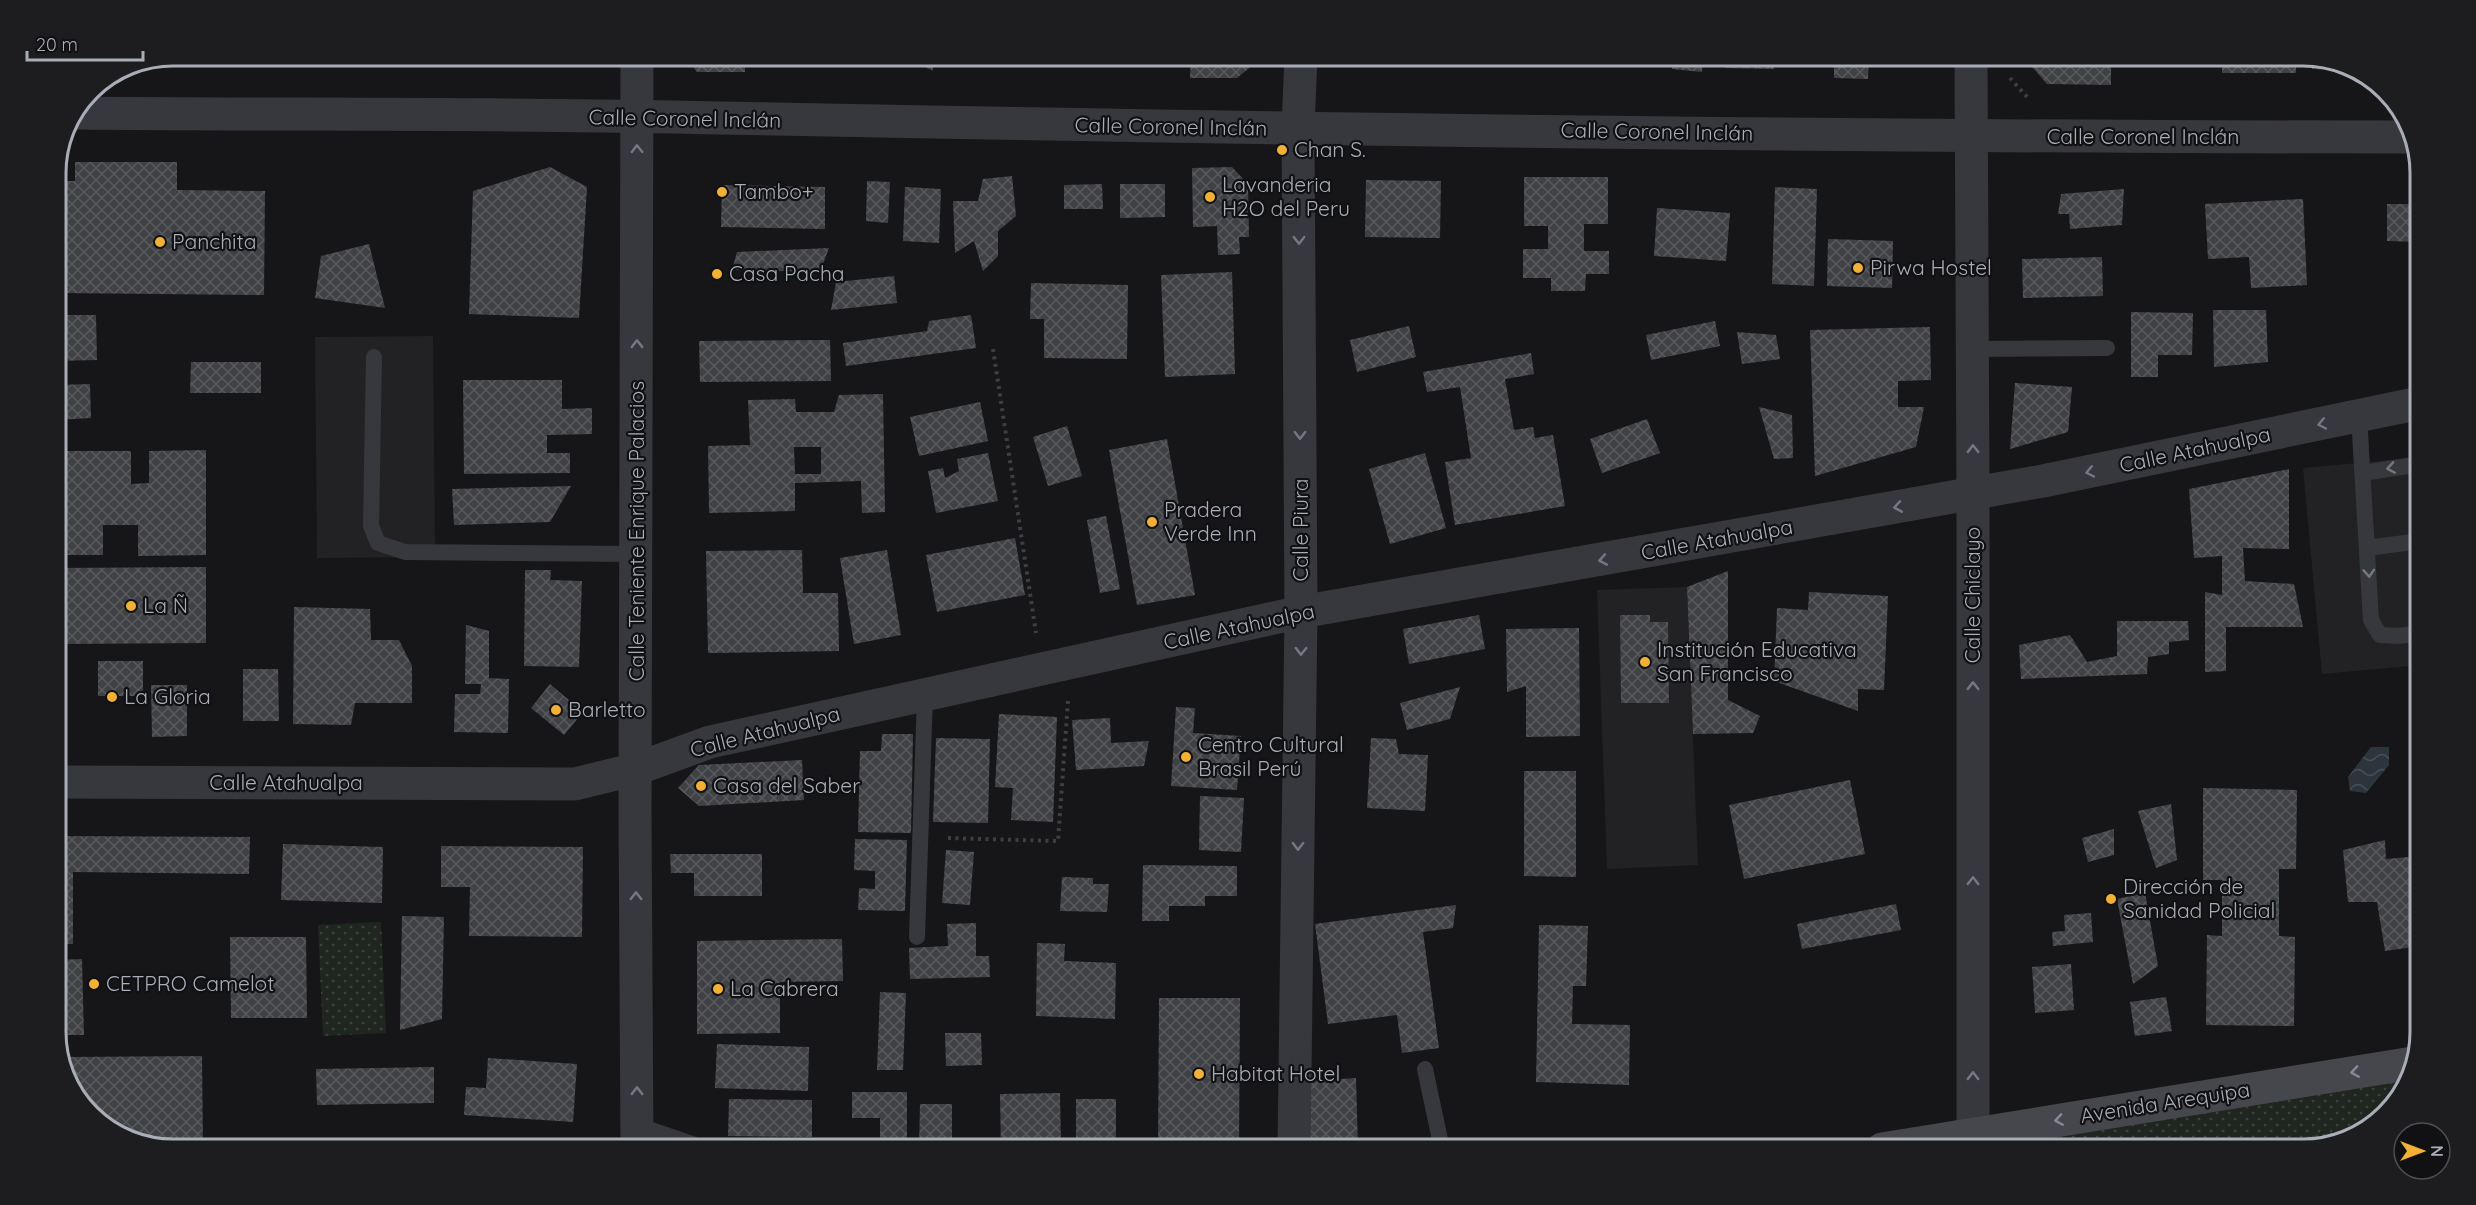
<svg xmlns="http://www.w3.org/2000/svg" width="2476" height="1205" viewBox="0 0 2476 1205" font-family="Quicksand,sans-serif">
  <defs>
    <pattern id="grass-dots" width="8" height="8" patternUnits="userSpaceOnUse" patternTransform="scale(1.5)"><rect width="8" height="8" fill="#1e261f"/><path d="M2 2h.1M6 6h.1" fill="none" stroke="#3c433d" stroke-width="1.8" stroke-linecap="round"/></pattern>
    <pattern id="water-waves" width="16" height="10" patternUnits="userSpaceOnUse" patternTransform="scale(1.5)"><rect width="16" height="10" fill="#2c353c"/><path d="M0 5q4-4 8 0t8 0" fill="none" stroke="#485056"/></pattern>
    <pattern id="building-cross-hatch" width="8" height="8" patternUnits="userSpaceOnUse" patternTransform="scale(1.5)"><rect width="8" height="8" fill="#404145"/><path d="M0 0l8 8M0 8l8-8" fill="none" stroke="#595a5e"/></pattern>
  </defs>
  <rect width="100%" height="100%" fill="#161618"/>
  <g fill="#222225">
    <path d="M 433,336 L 435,557 L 317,558 L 315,337 Z"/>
    <path d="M 2420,457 L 2420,665 L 2322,674 L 2303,468 Z"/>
    <path d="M 1687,587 L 1698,865 L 1607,869 L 1597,590 Z"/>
  </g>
  <g fill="url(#grass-dots)">
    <path d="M 381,922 L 386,1033 L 323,1036 L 318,925 Z"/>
    <path d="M 2410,1077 L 2408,1083 L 2368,1130 L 2303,1149 L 1990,1149 Z"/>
  </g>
  <path fill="url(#water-waves)" d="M 2371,747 L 2389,747 L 2389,765 L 2366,793 L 2350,791 L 2348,777 Z"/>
  <g fill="url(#building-cross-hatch)" fill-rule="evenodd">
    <path d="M 685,56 L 745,56 L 745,72 L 697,72 Z"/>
    <path d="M 791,56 L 832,56 L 832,62 L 790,60 Z"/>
    <rect x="848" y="56" width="61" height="4"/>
    <path d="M 918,56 L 932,56 L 933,71 L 918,63 Z"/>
    <rect x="1020" y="56" width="86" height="10"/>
    <path d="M 1191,56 L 1264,56 L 1237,78 L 1190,78 Z"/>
    <rect x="1539" y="56" width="51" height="11"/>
    <path d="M 1673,56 L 1703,56 L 1702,72 L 1672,69 Z"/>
    <path d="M 1725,56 L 1774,56 L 1774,69 L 1725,68 Z"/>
    <path d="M 1834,56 L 1869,56 L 1868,79 L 1834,78 Z"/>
    <path d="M 2026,56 L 2111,56 L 2111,85 L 2047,84 L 2026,60 Z"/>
    <rect x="2222" y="56" width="74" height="17"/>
    <path d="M 2311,57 L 2354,68 L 2358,71 L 2312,69 Z"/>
    <path d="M 75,162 L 177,162 L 177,190 L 265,191 L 264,295 L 56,293 L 56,181 L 75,181 Z"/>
    <path d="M 550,167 L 587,187 L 579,318 L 469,314 L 473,191 Z"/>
    <path d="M 1232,167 L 1248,184 L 1249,237 L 1239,237 L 1240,254 L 1218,255 L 1217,226 L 1193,227 L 1192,168 Z"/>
    <path d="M 1012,176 L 1016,216 L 998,231 L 998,256 L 983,271 L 974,241 L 955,253 L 953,201 L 978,201 L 983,179 Z"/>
    <path d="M 1524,177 L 1608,177 L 1608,224 L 1584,224 L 1584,251 L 1609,251 L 1609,274 L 1586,274 L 1585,291 L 1551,291 L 1551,278 L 1523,278 L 1523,249 L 1548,249 L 1548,226 L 1524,226 Z"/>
    <path d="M 1366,180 L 1441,181 L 1440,238 L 1365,237 Z"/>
    <path d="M 867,181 L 890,182 L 888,223 L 866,221 Z"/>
    <path d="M 1102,184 L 1103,209 L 1064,209 L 1064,185 Z"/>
    <path d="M 1120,184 L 1165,184 L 1165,217 L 1120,218 Z"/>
    <path d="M 722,185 L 825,187 L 825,229 L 721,227 Z"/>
    <path d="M 905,187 L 941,189 L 939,243 L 903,241 Z"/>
    <path d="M 1775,187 L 1817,189 L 1814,286 L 1772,284 Z"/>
    <path d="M 2124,189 L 2122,225 L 2070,229 L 2069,214 L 2058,214 L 2061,194 Z"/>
    <path d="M 2303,199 L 2307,285 L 2251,288 L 2249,257 L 2208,259 L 2205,204 Z"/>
    <path d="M 2387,204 L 2420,204 L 2420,242 L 2387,241 Z"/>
    <path d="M 1657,208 L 1730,213 L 1726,261 L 1654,256 Z"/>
    <path d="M 1828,239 L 1893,241 L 1892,288 L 1827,286 Z"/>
    <path d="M 369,244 L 385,308 L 315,298 L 321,256 Z"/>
    <path d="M 829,248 L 820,272 L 732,270 L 737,252 Z"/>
    <path d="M 2102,257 L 2103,296 L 2023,298 L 2022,259 Z"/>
    <path d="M 1232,272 L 1235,374 L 1165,377 L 1161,275 Z"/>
    <path d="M 894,276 L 897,303 L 831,310 L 836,282 Z"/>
    <path d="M 1031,283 L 1128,285 L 1127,359 L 1044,358 L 1044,319 L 1030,319 Z"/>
    <path d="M 2213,310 L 2266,310 L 2268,362 L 2214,367 Z"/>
    <path d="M 2131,312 L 2193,313 L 2192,355 L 2158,355 L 2158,377 L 2131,377 Z"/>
    <path d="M 56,315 L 96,315 L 97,360 L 56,361 Z"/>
    <path d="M 971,315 L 976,348 L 846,366 L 843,343 L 927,331 L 929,321 Z"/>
    <path d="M 1715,321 L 1720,346 L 1651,360 L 1646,335 Z"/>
    <path d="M 1409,326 L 1416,357 L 1357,372 L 1350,340 Z"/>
    <path d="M 1930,327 L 1931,380 L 1898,381 L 1898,407 L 1924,407 L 1916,447 L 1815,476 L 1810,330 Z"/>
    <path d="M 1737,332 L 1776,335 L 1780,359 L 1742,364 Z"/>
    <path d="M 830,340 L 831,381 L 700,382 L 699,341 Z"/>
    <path d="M 1531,353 L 1534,374 L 1505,379 L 1514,430 L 1533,427 L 1535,438 L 1553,435 L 1565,506 L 1455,525 L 1445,462 L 1471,458 L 1460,387 L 1427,392 L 1423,372 Z"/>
    <path d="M 191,362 L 261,362 L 261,393 L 190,393 Z"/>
    <path d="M 463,380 L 562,380 L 562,409 L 592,408 L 592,434 L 547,435 L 547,453 L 570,453 L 570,473 L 464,474 Z"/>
    <path d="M 2015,383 L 2072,387 L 2068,432 L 2010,449 Z"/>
    <path d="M 90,384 L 91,418 L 56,420 L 56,385 Z"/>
    <path d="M 883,394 L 885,512 L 862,513 L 861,481 L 795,483 L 795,511 L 709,513 L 708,446 L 750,445 L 748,400 L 795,399 L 796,412 L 834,412 L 839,395 ZM 794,447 L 821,447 L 821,474 L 795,474 Z"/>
    <path d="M 980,402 L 988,441 L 919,456 L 910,417 Z"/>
    <path d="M 1759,407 L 1792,415 L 1793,458 L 1774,459 Z"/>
    <path d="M 1647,419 L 1660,453 L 1602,473 L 1590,439 Z"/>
    <path d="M 1067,426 L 1082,476 L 1048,486 L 1033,437 Z"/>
    <path d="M 1167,439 L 1195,595 L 1137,605 L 1109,450 Z"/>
    <path d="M 206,450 L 206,555 L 138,556 L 138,525 L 103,525 L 103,555 L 56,555 L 56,451 L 131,451 L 131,484 L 149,483 L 149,451 Z"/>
    <path d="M 988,453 L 998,501 L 936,513 L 928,471 L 943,468 L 945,478 L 959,471 L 957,459 Z"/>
    <path d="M 1425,453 L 1446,528 L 1390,544 L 1369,469 Z"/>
    <path d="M 2289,469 L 2289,549 L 2243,548 L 2245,581 L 2294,584 L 2303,627 L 2226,627 L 2226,671 L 2205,672 L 2205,592 L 2222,595 L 2222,556 L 2194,558 L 2189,489 Z"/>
    <path d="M 571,486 L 550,522 L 454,525 L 452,489 Z"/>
    <path d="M 1106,516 L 1120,589 L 1100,593 L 1087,520 Z"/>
    <path d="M 1015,538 L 1025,595 L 937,612 L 926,555 Z"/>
    <path d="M 802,550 L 803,593 L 838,593 L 839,651 L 708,653 L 706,551 Z"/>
    <path d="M 887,550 L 901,635 L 854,644 L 840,558 Z"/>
    <path d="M 206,567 L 206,643 L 56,644 L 56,568 Z"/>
    <path d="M 525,570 L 551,570 L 550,580 L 582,581 L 579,667 L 524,666 Z"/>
    <path d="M 1728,571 L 1728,700 L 1760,716 L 1753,733 L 1693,734 L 1687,587 Z"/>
    <path d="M 1809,592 L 1888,596 L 1884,690 L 1858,689 L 1858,711 L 1774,681 L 1777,608 L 1808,610 Z"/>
    <path d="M 294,607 L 370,609 L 371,640 L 399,640 L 412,666 L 412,703 L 355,703 L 351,725 L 293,724 Z"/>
    <path d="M 1479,615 L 1485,649 L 1409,664 L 1403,629 Z"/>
    <path d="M 1620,615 L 1650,615 L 1650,622 L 1668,622 L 1669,703 L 1621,703 Z"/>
    <path d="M 2117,621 L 2188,621 L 2189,640 L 2169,642 L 2169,654 L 2148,657 L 2147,674 L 2021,679 L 2019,645 L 2070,635 L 2087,662 L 2117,656 Z"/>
    <path d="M 466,625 L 489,631 L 489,678 L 509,679 L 508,733 L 454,732 L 455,694 L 480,694 L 481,684 L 465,684 Z"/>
    <path d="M 1579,628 L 1580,736 L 1526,737 L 1526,686 L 1507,692 L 1506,629 Z"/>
    <rect x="98" y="661" width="45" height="35"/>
    <path d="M 243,669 L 278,669 L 279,721 L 243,721 Z"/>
    <path d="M 550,684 L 583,712 L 564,735 L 531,708 Z"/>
    <path d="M 151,685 L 187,685 L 187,736 L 152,737 Z"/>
    <path d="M 1460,687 L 1450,719 L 1407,730 L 1400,703 Z"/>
    <path d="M 1176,707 L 1195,708 L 1193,733 L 1241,736 L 1237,790 L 1171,786 Z"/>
    <path d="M 999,714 L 1057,717 L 1053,822 L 1011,820 L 1013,788 L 995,787 Z"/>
    <path d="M 1110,718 L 1111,743 L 1149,741 L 1144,766 L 1076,770 L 1072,720 Z"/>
    <path d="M 882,734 L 913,734 L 911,833 L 858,832 L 860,751 L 881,751 Z"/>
    <path d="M 936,738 L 990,739 L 988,823 L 933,822 Z"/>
    <path d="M 1371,738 L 1396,739 L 1399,754 L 1428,755 L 1425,811 L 1367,808 Z"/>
    <path d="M 802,760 L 804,800 L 699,806 L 678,788 L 699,765 Z"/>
    <path d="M 1524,771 L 1576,771 L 1576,877 L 1524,876 Z"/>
    <path d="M 1850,780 L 1865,854 L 1744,879 L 1729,805 Z"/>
    <path d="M 2203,788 L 2297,790 L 2296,869 L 2279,869 L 2279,936 L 2295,937 L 2294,1026 L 2206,1025 L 2207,935 L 2222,936 L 2222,880 L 2203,880 Z"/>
    <path d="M 1200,796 L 1244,798 L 1241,852 L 1199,850 Z"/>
    <path d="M 2171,804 L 2177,860 L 2156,868 L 2138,811 Z"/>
    <path d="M 2114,829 L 2114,855 L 2088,862 L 2082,838 Z"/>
    <path d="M 56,836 L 250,837 L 249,874 L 73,872 L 73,944 L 56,944 Z"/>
    <path d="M 855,839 L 907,840 L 905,911 L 858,910 L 859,888 L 875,889 L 875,871 L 854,870 Z"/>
    <path d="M 2385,840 L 2386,859 L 2420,856 L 2420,946 L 2385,951 L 2377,902 L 2348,902 L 2343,850 Z"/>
    <path d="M 283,844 L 383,847 L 382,903 L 281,900 Z"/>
    <path d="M 441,846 L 583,847 L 582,937 L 469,936 L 470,887 L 441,887 Z"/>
    <path d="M 946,850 L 974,852 L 970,905 L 942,903 Z"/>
    <path d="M 670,854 L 762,854 L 762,896 L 694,896 L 694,873 L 671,873 Z"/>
    <path d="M 1143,865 L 1237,866 L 1237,896 L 1205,896 L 1205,906 L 1169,906 L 1169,921 L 1142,921 Z"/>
    <path d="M 1062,877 L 1093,878 L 1093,884 L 1109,884 L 1107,912 L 1060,911 Z"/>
    <path d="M 2145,893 L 2158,966 L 2133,984 L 2117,899 Z"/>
    <path d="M 1896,904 L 1901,930 L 1802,949 L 1797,924 Z"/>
    <path d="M 1456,905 L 1453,928 L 1423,932 L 1439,1048 L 1402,1053 L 1397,1015 L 1328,1024 L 1315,924 Z"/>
    <path d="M 2091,913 L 2093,942 L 2053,946 L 2052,932 L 2065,931 L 2064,915 Z"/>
    <path d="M 402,916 L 444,917 L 442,1019 L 400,1030 Z"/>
    <path d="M 976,923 L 976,956 L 989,956 L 990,977 L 910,979 L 909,948 L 948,946 L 947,924 Z"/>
    <path d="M 1539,925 L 1588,926 L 1586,986 L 1573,986 L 1572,1024 L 1630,1025 L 1629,1085 L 1536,1082 Z"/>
    <path d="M 230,937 L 306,937 L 307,1018 L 231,1018 Z"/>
    <path d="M 842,939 L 843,981 L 780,982 L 780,1033 L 697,1034 L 697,941 Z"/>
    <path d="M 1037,943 L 1065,944 L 1064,961 L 1116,963 L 1115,1019 L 1036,1016 Z"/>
    <path d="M 82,959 L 84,1035 L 56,1035 L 56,960 Z"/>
    <path d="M 2071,964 L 2074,1010 L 2035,1013 L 2032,967 Z"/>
    <path d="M 880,992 L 906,993 L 903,1070 L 877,1070 Z"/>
    <path d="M 2166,997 L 2172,1031 L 2135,1036 L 2130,1002 Z"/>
    <path d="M 1159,998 L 1240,998 L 1239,1149 L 1158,1149 Z"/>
    <path d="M 945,1033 L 981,1033 L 982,1065 L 946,1066 Z"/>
    <path d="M 717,1044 L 809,1047 L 808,1091 L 715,1088 Z"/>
    <path d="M 202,1056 L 203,1149 L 173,1150 L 122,1137 L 76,1097 L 62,1057 Z"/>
    <path d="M 488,1058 L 577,1064 L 573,1122 L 464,1115 L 466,1087 L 486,1088 Z"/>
    <path d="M 434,1067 L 434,1103 L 317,1105 L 316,1069 Z"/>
    <path d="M 1356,1078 L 1358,1149 L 1299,1149 L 1297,1082 Z"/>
    <path d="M 852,1092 L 907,1092 L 907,1149 L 880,1149 L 880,1118 L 852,1118 Z"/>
    <path d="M 1060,1093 L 1061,1149 L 1001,1149 L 1000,1094 Z"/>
    <path d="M 729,1099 L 812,1100 L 812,1137 L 728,1136 Z"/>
    <rect x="1076" y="1099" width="40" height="50"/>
    <path d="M 920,1104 L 952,1104 L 952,1149 L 919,1149 Z"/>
    <path d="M 1436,1140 L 1437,1149 L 1384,1149 L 1384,1148 Z"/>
    <path d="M 728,1144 L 818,1145 L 818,1149 L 728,1149 Z"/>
  </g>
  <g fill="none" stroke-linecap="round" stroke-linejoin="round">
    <g stroke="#3d3f44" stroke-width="4" stroke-dasharray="3 4.5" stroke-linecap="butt">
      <path d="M 2010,78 L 2029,99"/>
      <path d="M 993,349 L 1036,633"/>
      <path d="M 948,838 L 1058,841 L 1068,701"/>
      <path d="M 2241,1149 L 2369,1129"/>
    </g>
    <g stroke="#37383d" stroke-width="16">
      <path d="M 1972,349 L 2107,348"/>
      <path d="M 374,357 L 371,526 L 378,543 L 405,552 L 636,554"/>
      <path d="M 2359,416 L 2371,620 L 2380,635 L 2398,636 L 2420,633"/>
      <path d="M 2363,473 L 2420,464"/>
      <path d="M 2367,548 L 2420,541"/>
      <path d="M 917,937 L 925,695"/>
      <path d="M 1425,1069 L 1442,1149"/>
      <path d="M 637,1125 L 707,1149"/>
    </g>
    <g stroke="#37383d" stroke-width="33">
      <path d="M 1971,56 L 1973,494 L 1973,1134"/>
      <path d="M 75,113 C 274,115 474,113 673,117 C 1252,129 1831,137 2411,137"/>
      <path d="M 56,782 L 575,784 L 636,769 L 710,742 L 1301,612 L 2043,481 L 2420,403"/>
      <path d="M 637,1149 L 635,811 L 637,56"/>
      <path d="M 1294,1149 L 1301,612 L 1298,129 L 1301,56"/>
    </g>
    <path stroke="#45474d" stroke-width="33" d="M 1882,1149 L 2413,1063"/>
  </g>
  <defs><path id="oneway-chevron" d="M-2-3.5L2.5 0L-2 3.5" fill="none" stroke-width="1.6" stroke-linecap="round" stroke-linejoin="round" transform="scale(1.5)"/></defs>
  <g stroke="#757881">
    <use href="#oneway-chevron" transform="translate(637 149) rotate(-91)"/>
    <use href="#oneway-chevron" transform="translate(1299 240) rotate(90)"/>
    <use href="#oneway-chevron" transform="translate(637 344) rotate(-90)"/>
    <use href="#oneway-chevron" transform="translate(2322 424) rotate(168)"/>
    <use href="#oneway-chevron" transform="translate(1300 435) rotate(90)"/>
    <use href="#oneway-chevron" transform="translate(1973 449) rotate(-91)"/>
    <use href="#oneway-chevron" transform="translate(2391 468) rotate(171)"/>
    <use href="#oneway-chevron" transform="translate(2090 472) rotate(168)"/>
    <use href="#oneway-chevron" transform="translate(1898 507) rotate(170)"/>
    <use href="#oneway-chevron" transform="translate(1603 560) rotate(170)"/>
    <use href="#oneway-chevron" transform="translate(2369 573) rotate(86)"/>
    <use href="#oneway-chevron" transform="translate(1301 651) rotate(91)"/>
    <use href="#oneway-chevron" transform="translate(1973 686) rotate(-90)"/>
    <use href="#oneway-chevron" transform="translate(1298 846) rotate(91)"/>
    <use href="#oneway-chevron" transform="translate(1973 881) rotate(-90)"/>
    <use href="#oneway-chevron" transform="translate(636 896) rotate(-90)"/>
    <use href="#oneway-chevron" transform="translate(1973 1076) rotate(-90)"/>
    <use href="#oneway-chevron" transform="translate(637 1091) rotate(-90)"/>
  </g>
  <g stroke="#858993">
    <use href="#oneway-chevron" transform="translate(2355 1072) rotate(171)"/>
    <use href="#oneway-chevron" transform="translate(2059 1120) rotate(171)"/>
  </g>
  <g fill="#f2b134" stroke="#111113" stroke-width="2">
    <circle cx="1282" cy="150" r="6"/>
    <circle cx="722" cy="192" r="6"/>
    <circle cx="1210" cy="197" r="6"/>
    <circle cx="160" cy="242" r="6"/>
    <circle cx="1858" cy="268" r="6"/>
    <circle cx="717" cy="274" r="6"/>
    <circle cx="1152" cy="522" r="6"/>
    <circle cx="131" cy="606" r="6"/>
    <circle cx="1645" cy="662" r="6"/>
    <circle cx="112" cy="697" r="6"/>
    <circle cx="556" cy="710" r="6"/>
    <circle cx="1186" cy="757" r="6"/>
    <circle cx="701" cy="786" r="6"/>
    <circle cx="2111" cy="899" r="6"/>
    <circle cx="94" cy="984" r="6"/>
    <circle cx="718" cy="989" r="6"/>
    <circle cx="1199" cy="1074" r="6"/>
  </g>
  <g text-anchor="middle" stroke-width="4.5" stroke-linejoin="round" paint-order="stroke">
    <g font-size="21" fill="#a8adb8" stroke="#111113">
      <text transform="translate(685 119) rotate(1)" y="7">Calle Coronel Inclán</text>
      <text transform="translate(1171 127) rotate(1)" y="7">Calle Coronel Inclán</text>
      <text transform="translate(1657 132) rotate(1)" y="7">Calle Coronel Inclán</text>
      <text x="2143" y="144">Calle Coronel Inclán</text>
      <text transform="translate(2195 450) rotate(-12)" y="7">Calle Atahualpa</text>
      <text transform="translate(1301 530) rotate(-90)" y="7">Calle Piura</text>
      <text transform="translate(637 531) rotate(-90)" y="7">Calle Teniente Enrique Palacios</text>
      <text transform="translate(1717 540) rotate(-10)" y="7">Calle Atahualpa</text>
      <text transform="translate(1973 595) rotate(-90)" y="7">Calle Chiclayo</text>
      <text transform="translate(1239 627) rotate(-12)" y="7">Calle Atahualpa</text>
      <text transform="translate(765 732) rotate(-14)" y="7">Calle Atahualpa</text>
      <text x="286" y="790">Calle Atahualpa</text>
      <text transform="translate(2165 1103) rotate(-9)" y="7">Avenida Arequipa</text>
    </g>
    <g font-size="21" fill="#a8adb8" stroke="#111113" text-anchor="start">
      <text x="1294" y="157">Chan S.</text>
      <text x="1222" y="192">Lavanderia<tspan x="1222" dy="24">H2O del Peru</tspan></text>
      <text x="734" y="199">Tambo+</text>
      <text x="172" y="249">Panchita</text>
      <text x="1870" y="275">Pirwa Hostel</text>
      <text x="729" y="281">Casa Pacha</text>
      <text x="1164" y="517">Pradera<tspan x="1164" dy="24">Verde Inn</tspan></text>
      <text x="143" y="613">La Ñ</text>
      <text x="1657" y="657">Institución Educativa<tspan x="1657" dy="24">San Francisco</tspan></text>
      <text x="124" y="704">La Gloria</text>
      <text x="568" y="717">Barletto</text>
      <text x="1198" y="752">Centro Cultural<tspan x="1198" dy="24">Brasil Perú</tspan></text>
      <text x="713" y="793">Casa del Saber</text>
      <text x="2123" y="894">Dirección de<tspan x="2123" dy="24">Sanidad Policial</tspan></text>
      <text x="106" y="991">CETPRO Camelot</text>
      <text x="730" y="996">La Cabrera</text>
      <text x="1211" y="1081">Habitat Hotel</text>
    </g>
  </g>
  <path d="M0 0H2476V1205H0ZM173 66H2303A107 107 0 0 1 2410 173V1032A107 107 0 0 1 2303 1139H173A107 107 0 0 1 66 1032V173A107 107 0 0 1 173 66Z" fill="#1d1d20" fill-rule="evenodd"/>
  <path fill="none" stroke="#a8adb8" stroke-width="3" d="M173 66H2303A107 107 0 0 1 2410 173V1032A107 107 0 0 1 2303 1139H173A107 107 0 0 1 66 1032V173A107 107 0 0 1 173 66Z"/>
  <g transform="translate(2422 1151) rotate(90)"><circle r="28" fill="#111113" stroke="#4d4f55" stroke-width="1.5"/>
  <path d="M0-4.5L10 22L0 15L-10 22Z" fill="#f2b134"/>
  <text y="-9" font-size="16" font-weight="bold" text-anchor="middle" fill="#a8adb8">N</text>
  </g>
  <path d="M27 51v9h116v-9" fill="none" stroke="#a8adb8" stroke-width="3"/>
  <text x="36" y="51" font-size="18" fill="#a8adb8" stroke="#111113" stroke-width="4.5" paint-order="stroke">20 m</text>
</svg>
